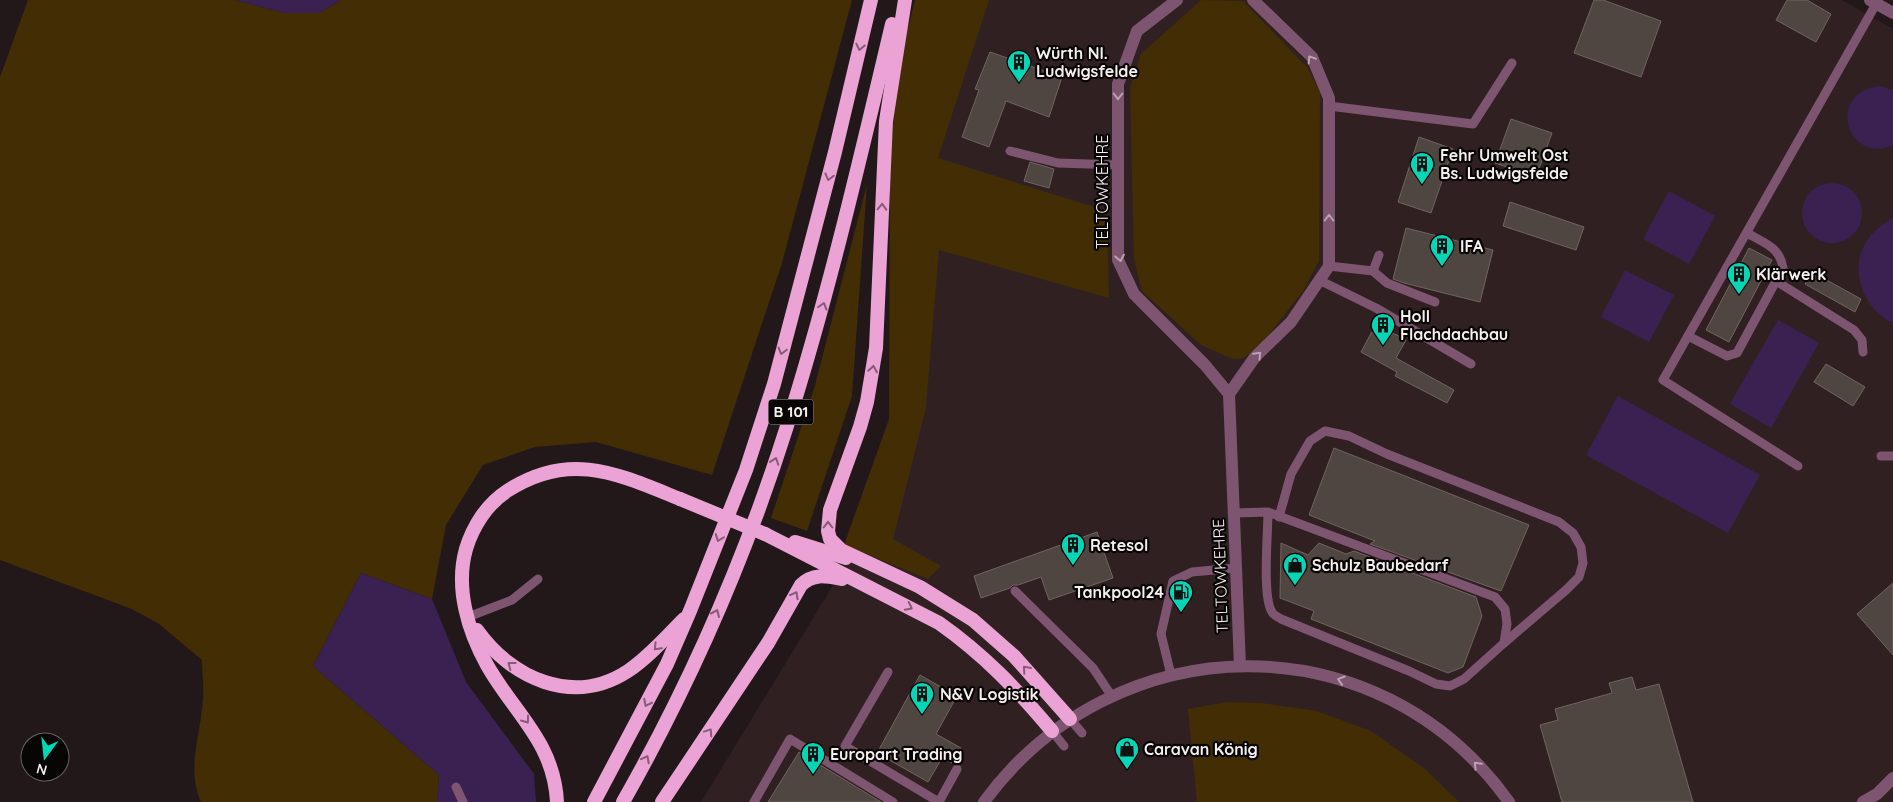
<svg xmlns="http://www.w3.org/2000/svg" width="1893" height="802" viewBox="0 0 1893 802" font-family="Quicksand,sans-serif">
  <rect width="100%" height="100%" fill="#221819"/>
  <path fill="#312022" d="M 932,0 L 1842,0 L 1893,29 L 1893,802 L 701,802 L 846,564 L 897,427 Z"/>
  <g fill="#422d05">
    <path d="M 28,0 L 235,0 L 285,13 L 319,13 L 341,0 L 852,0 L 782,263 L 712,475 L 596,442 L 535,447 L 483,465 L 446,525 L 432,599 L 361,573 L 313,666 L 439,775 L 437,802 L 201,802 C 186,768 201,734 203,699 C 204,686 202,673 202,660 L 159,624 L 132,609 L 0,560 L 0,77 Z"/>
    <path d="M 915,0 L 989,0 L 938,158 L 1107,211 L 1109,298 L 939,250 L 926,407 L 893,539 L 941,566 L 928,579 L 844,545 L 889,419 L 890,174 L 893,114 L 901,56 Z"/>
    <path d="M 1201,0 L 1243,1 L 1307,67 L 1320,92 L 1319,261 L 1303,291 L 1263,342 L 1244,358 L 1233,359 L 1201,345 L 1142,291 L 1134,259 L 1130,88 L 1141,54 Z"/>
    <path d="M 867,184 L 852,396 L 807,531 L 771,518 L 814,389 Z"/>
    <path d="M 1227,702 L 1262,703 L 1317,711 L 1371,731 L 1424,768 L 1459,802 L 1197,802 L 1188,709 Z"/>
  </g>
  <g fill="#3a2151">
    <path d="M 235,0 L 341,0 L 319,13 L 285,13 Z"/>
    <path d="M 1880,86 L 1893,90 L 1893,145 C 1848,166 1824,92 1880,86 Z"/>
    <circle cx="1832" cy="213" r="30"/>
    <path d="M 1669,191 L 1715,216 L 1689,264 L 1643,239 Z"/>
    <path d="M 1893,218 L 1893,323 C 1865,311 1849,272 1865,244 C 1872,232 1881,225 1893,218 Z"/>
    <path d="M 1625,270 L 1674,295 L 1649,342 L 1601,317 Z"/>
    <path d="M 1778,320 L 1819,343 L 1771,428 L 1730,404 Z"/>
    <path d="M 1618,396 L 1760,475 L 1728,533 L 1586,455 Z"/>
    <path d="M 361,573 L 432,599 L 466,682 L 534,774 L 536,802 L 437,802 L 439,775 L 313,666 Z"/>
  </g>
  <g fill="#504641" stroke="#70645f">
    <path d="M 1594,0 L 1603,0 L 1661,21 L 1641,77 L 1574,53 Z"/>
    <path d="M 1787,0 L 1807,0 L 1831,14 L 1816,42 L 1776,20 Z"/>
    <path d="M 990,52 L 1062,77 L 1049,117 L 1006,101 L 989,147 L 962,137 L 979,90 L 975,89 Z"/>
    <path d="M 1511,119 L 1552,133 L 1536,177 L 1495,163 Z"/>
    <path d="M 1419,137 L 1453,149 L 1431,213 L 1398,202 Z"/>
    <path d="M 1030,162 L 1054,169 L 1049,188 L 1024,181 Z"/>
    <path d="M 1510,202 L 1584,227 L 1576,250 L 1503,226 Z"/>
    <path d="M 1406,228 L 1493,250 L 1480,302 L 1404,283 L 1393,279 Z"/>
    <path d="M 1749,248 L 1772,260 L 1729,342 L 1706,330 Z"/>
    <path d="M 1812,272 L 1861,299 L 1855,312 L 1805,284 Z"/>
    <path d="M 1376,324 L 1406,340 L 1396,358 L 1454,390 L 1447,403 L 1395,376 L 1397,372 L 1361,352 Z"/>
    <path d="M 1826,364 L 1865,387 L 1853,406 L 1814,382 Z"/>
    <path d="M 1334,448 L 1529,525 L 1501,591 L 1370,544 L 1375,541 L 1309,515 Z"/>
    <path d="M 1097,532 L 1113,578 L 1049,600 L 1041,577 L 1018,585 L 1013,585 L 1010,588 L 981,598 L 974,576 Z"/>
    <path d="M 1281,543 L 1308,555 L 1319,543 L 1346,554 L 1354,551 L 1476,597 L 1482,616 L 1463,667 L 1448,673 L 1311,619 L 1314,611 L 1280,598 Z"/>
    <path d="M 1893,583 L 1893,655 L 1857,614 Z"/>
    <path d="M 920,675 L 957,696 L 936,734 L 961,748 L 952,763 L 942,758 L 928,782 L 877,753 Z"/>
    <path d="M 1632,677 L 1636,690 L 1659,684 L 1693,802 L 1562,802 L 1540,725 L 1558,720 L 1555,709 L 1612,693 L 1609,683 Z"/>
    <path d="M 799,752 L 881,802 L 768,802 Z"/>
  </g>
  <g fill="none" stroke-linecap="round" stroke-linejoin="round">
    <g stroke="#7d5570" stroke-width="9">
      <path d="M 1329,106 L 1473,124 L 1512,63"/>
      <path d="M 1010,151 L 1058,163 L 1118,165"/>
      <path d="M 1329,266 L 1373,271 L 1379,255"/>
      <path d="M 1373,271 L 1387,283 L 1435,302"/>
      <path d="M 1319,280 L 1376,308 L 1471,364"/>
      <path d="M 1776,281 L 1854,330 L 1862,340 L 1863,352"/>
      <path d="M 1688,336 L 1727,356 L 1737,353 L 1783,268 C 1780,247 1764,243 1747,233"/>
      <path d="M 1881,456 L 1893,456"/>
      <path d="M 1798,466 L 1663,380 L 1876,4"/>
      <path d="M 1234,513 L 1268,512 L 1495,597 L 1505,609 L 1507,624 L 1504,643 L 1464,679 L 1450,686 L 1436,684 L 1409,671 L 1281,619 C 1278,617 1273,615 1272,612 C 1262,597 1268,532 1268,512"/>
      <path d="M 1279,517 L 1291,474 L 1310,441 L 1325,431 L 1349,436 L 1387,454 L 1559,522 L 1573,533 L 1581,547 L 1583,563 L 1579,577 L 1566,590 L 1504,643"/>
      <path d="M 1015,591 L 1093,668 L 1111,695"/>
      <path d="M 468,617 L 512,600 L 538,579"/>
      <path d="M 888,672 L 845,746 L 939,802"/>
      <path d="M 1171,675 L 1161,634 L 1173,581 L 1192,572 L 1236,568"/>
      <path d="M 1070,719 L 1082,733"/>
      <path d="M 1052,731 L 1064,746"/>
      <path d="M 456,787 L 463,802"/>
      <path d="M 754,802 L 790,739 L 893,802"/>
      <path d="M 939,802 L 957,769"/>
    </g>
    <g stroke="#7d5570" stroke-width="12">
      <path d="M 1177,0 L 1137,31 L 1118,84 L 1118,260 L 1134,294 L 1205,365 L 1229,394"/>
      <path d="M 1870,0 L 1893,13"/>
      <path d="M 1240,666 L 1229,394 L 1255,357 L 1291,322 L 1329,266 L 1329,98 L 1312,57 L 1253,0"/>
      <path d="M 984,802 C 1115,623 1379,619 1509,802"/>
      <path d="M 1863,802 L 1877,794 L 1893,778"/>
    </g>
    <g stroke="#eba2d4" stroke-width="14">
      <path d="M 905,0 L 886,121 L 876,348 L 867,402 L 860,427 L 830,510 L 828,531 L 830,539 L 841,550 L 920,587 L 973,620 L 1014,656 L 1070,719"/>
      <path d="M 765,534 L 939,623 C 983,654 1017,689 1052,731"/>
      <path d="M 795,542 L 846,558"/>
      <path d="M 477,630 C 511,678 573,707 628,671 C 649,657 666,637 684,619"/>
      <path d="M 557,802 C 554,742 514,713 487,665 C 468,631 455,588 466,549 C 473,526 487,504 507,491 C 570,450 618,474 680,499"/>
      <path d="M 594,802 L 667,664 L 690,611 L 746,470 L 774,384 L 835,152 L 871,0"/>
      <path d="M 623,802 C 690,684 746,556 787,426 C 829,293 860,159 892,24"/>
      <path d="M 662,802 L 768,643 L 801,585 C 813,573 826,576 842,579"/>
    </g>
    <path stroke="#eba2d4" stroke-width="14" d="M 680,499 L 765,534"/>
  </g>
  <defs><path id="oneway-chevron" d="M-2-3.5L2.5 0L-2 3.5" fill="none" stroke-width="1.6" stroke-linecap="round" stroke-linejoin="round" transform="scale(1.25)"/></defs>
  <g stroke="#855b77">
    <use href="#oneway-chevron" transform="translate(860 47) rotate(103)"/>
    <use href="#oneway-chevron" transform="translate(829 177) rotate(105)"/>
    <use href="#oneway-chevron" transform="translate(882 207) rotate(-88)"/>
    <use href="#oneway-chevron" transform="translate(823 306) rotate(-74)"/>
    <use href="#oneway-chevron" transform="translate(782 351) rotate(105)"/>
    <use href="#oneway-chevron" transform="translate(873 369) rotate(-81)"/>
    <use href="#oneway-chevron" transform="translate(775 461) rotate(-71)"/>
    <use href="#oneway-chevron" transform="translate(828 525) rotate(-90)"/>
    <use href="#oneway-chevron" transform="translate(719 538) rotate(111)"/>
    <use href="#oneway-chevron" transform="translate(795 595) rotate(-61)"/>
    <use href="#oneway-chevron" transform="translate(909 607) rotate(27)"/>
    <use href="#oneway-chevron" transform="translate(716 613) rotate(-66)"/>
    <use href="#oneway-chevron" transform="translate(657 647) rotate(134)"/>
    <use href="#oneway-chevron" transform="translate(511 665) rotate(-143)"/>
    <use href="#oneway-chevron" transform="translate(1026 669) rotate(-131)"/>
    <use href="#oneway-chevron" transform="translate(647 703) rotate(117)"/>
    <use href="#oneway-chevron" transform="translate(526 720) rotate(54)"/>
    <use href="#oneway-chevron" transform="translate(709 732) rotate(-56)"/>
    <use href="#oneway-chevron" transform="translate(646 759) rotate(-62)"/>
  </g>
  <g stroke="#baa2b0">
    <use href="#oneway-chevron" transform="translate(1311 59) rotate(-123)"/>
    <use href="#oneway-chevron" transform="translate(1118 96) rotate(90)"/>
    <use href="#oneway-chevron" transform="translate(1329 218) rotate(-90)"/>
    <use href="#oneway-chevron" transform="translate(1120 258) rotate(79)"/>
    <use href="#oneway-chevron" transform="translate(1258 355) rotate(-47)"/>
    <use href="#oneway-chevron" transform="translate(1341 680) rotate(-163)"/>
    <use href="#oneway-chevron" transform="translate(1477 765) rotate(-134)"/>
  </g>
  <defs>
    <g id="building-pin" transform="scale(1.25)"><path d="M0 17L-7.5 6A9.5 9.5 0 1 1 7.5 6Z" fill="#06d5b6" stroke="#080505"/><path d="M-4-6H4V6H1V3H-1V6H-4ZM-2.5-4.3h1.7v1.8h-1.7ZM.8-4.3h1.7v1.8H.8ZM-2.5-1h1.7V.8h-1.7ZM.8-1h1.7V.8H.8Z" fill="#111"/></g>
    <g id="shop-pin" transform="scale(1.25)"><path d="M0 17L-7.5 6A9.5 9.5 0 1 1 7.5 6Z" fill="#06d5b6" stroke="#080505"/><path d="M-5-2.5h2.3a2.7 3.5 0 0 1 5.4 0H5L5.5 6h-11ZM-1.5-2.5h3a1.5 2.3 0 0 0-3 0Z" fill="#111"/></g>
    <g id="fuel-pin" transform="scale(1.25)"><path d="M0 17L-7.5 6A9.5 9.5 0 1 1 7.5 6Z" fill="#06d5b6" stroke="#080505"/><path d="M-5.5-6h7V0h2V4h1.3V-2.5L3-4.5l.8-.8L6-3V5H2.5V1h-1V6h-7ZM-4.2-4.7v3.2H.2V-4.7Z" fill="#111"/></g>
  </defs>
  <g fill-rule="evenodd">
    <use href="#building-pin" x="1019" y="62"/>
    <use href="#building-pin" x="1422" y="164"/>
    <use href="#building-pin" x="1442" y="246"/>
    <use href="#building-pin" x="1739" y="274"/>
    <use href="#building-pin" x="1383" y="325"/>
    <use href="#building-pin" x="1073" y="545"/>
    <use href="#shop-pin" x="1295" y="565"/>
    <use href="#fuel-pin" x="1181" y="592"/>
    <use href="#building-pin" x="922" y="694"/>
    <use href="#shop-pin" x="1127" y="749"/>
    <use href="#building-pin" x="813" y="754"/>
  </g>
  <g text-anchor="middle" stroke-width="4.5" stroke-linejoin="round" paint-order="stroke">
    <rect fill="#080505" stroke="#afa9a9" stroke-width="1" x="768.5" y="399.5" width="45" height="25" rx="4"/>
    <g font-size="15" font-weight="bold" fill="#f6efef">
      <text x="791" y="417">B 101</text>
    </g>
    <g font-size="16" font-weight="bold" fill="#f6efef" stroke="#080505" text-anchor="start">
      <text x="1036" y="59">Würth Nl.<tspan x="1036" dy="18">Ludwigsfelde</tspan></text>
      <text x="1440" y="161">Fehr Umwelt Ost<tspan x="1440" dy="18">Bs. Ludwigsfelde</tspan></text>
      <text x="1460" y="252">IFA</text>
      <text x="1756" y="280">Klärwerk</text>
      <text x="1400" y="322">Holl<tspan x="1400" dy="18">Flachdachbau</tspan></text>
      <text x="1090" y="551">Retesol</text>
      <text x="1312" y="571">Schulz Baubedarf</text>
      <text x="1164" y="598" text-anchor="end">Tankpool24</text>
      <text x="940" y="700">N&amp;V Logistik</text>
      <text x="1144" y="755">Caravan König</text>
      <text x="830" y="760">Europart Trading</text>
    </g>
    <g font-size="16" fill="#f6efef" stroke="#080505">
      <text transform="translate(1102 192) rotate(-90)" y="6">TELTOWKEHRE</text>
      <text transform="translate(1220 576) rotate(-92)" y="6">TELTOWKEHRE</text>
    </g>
  </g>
  <g transform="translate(45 757) rotate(195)"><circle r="24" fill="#080505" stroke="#676363"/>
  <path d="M0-4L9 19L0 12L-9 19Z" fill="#06d5b6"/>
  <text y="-8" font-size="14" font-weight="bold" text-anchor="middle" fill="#f6efef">N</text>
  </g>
</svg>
